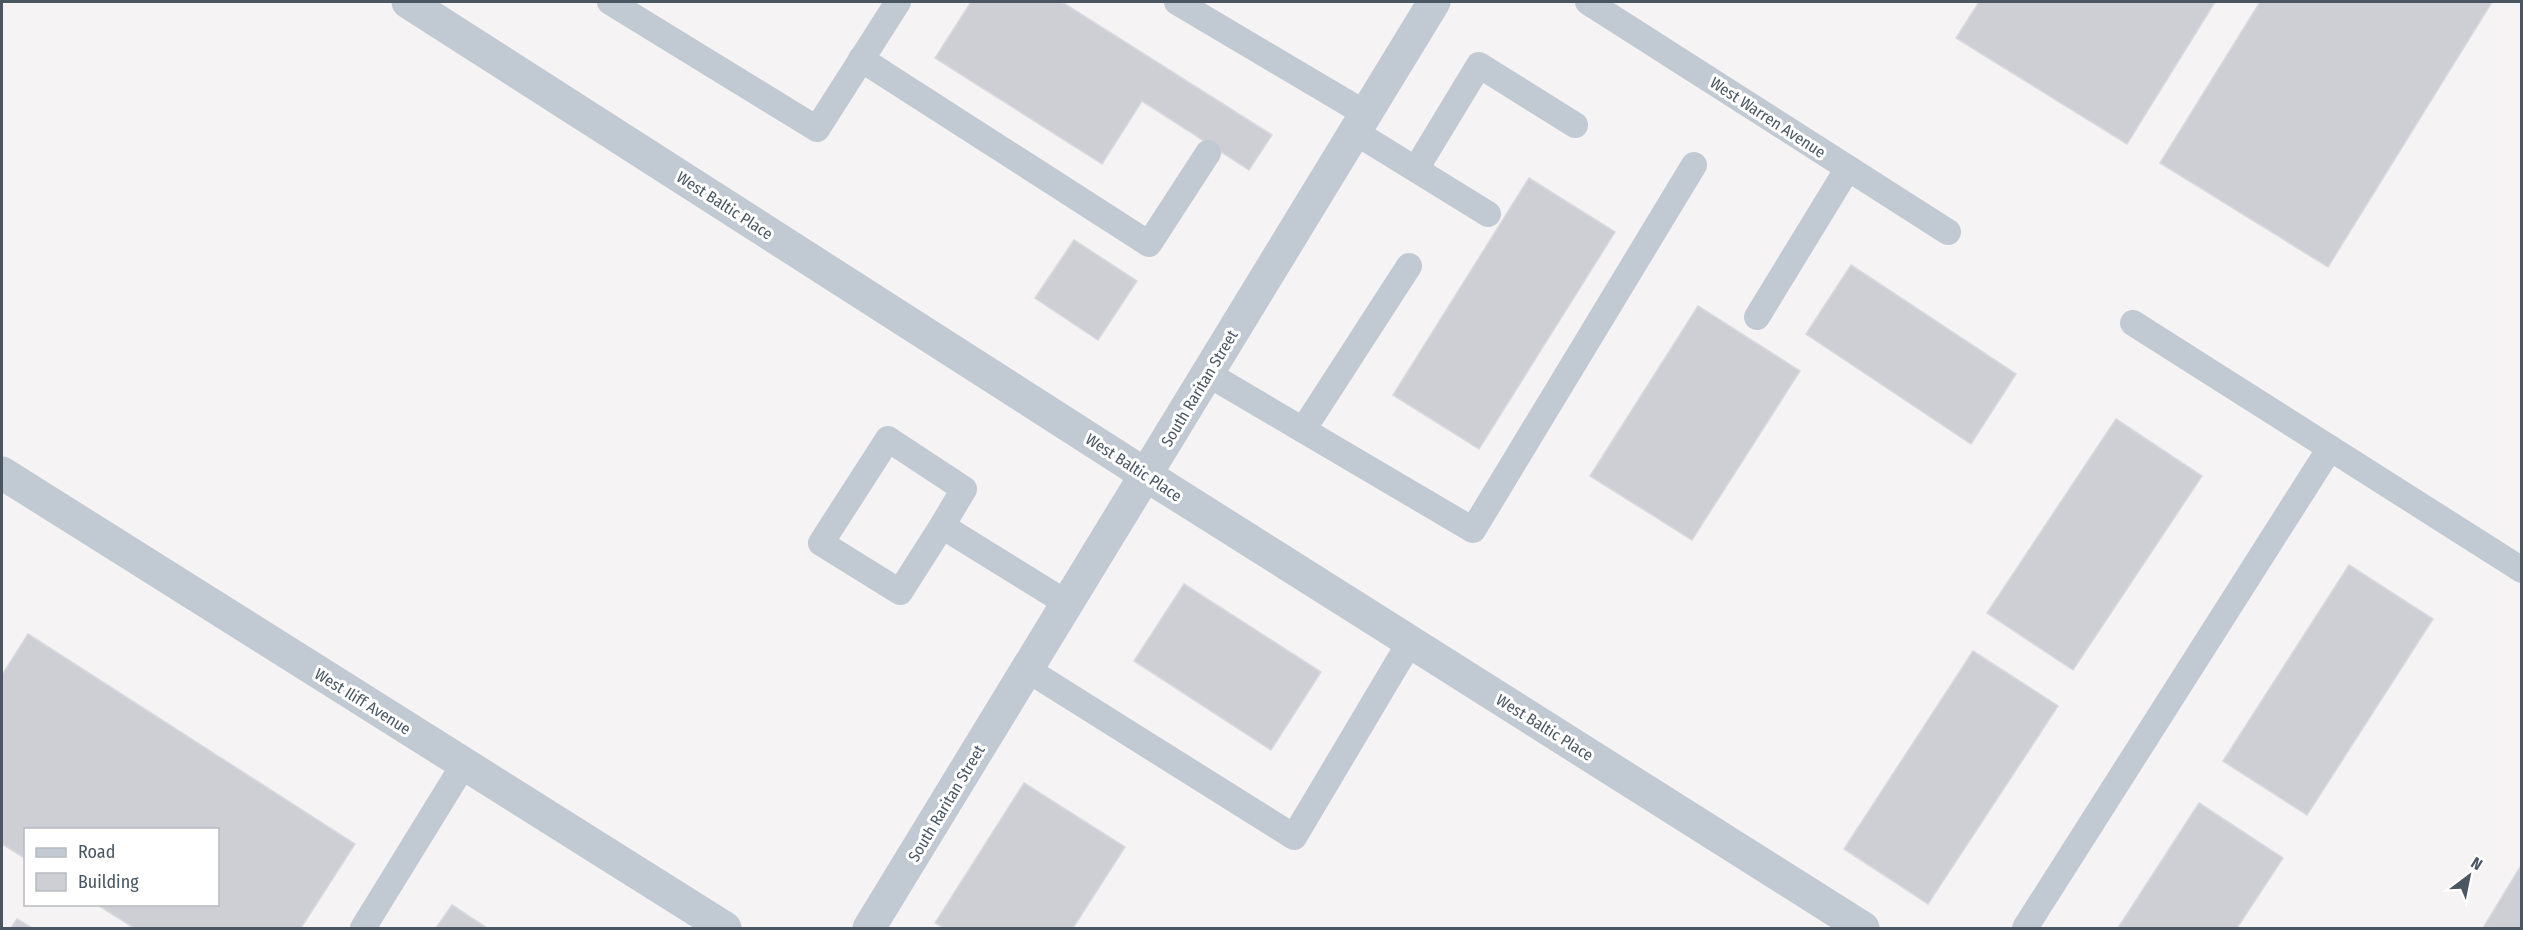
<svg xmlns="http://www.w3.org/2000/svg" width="2523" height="930" viewBox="0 0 2523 930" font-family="'Fira Sans Condensed',sans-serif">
  <rect width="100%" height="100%" fill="#f5f3f3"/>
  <g fill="#cdcfd5" stroke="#d7d9de" stroke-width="1.5">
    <path d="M 971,2 L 1062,2 L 1272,135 L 1249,170 L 1142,101 L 1102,164 L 935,58 Z"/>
    <path d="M 1979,2 L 2215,2 L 2127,144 L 1956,38 Z"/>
    <path d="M 2260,2 L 2492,2 L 2328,267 L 2160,163 Z"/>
    <path d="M 1529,178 L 1615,232 L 1479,449 L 1393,395 Z"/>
    <path d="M 1074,240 L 1137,281 L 1098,340 L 1035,298 Z"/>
    <path d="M 1851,265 L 2016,374 L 1971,444 L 1806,334 Z"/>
    <path d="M 1698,306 L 1800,371 L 1692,540 L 1590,476 Z"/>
    <path d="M 2116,419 L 2202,476 L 2073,670 L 1987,613 Z"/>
    <path d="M 2349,565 L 2433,619 L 2307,815 L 2223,761 Z"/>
    <path d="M 1184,584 L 1321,672 L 1271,750 L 1134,661 Z"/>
    <path d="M 28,634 L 355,844 L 301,928 L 134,928 L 96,904 L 218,904 L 218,830 L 26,830 L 26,859 L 2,844 L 2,675 Z"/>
    <path d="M 1973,651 L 2058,706 L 1928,904 L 1844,849 Z"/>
    <path d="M 1024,783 L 1125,847 L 1073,928 L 944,928 L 935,923 Z"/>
    <path d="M 2199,803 L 2283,858 L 2237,928 L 2118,928 Z"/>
    <path d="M 2522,864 L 2522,928 L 2483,928 Z"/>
    <path d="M 452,905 L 487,928 L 436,928 Z"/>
    <path d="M 17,919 L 32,928 L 11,928 Z"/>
  </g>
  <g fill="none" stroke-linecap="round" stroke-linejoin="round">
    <g stroke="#c1cad2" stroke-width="26">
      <path d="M 610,2 L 817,129 L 898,2"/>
      <path d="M 1177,2 L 1366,114"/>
      <path d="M 1588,2 L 1948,232"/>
      <path d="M 861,59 L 1149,244 L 1208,153"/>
      <path d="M 1355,132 L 1488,214"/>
      <path d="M 1416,169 L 1479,65 L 1575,125"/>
      <path d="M 1757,317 L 1848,168"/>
      <path d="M 2133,323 L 2522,570"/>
      <path d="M 1208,374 L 1473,530 L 1694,165"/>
      <path d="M 1303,430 L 1409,266"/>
      <path d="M 942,526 L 900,592 L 821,543 L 888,439 L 964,489 L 942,526 L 1068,604"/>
      <path d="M 1028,670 L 1294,837 L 1410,642"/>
      <path d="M 363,928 L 464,764"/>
      <path d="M 2025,928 L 2330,448"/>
    </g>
    <g stroke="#c1cad2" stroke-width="33">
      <path d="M 408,2 L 1146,475 L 1863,928"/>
      <path d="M 2,473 L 725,928"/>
      <path d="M 869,928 L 1434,2"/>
    </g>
  </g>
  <g text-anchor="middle" stroke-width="6" stroke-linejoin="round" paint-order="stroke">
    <g font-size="16" fill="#4a5661" stroke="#fff">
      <text transform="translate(1768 117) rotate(33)" y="6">West Warren Avenue</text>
      <text transform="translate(725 205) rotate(33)" y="6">West Baltic Place</text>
      <text transform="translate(1199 388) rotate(-59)" y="6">South Raritan Street</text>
      <text transform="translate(1134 467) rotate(33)" y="6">West Baltic Place</text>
      <text transform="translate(363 701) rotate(32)" y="6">West Iliff Avenue</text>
      <text transform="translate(1545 727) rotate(32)" y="6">West Baltic Place</text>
      <text transform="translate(946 803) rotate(-59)" y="6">South Raritan Street</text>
    </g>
  </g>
  <rect width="2523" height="930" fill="none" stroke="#4a5661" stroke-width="6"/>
  <rect x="24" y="828" width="195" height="78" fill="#ffffff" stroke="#b7bbc0" stroke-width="1.5"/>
  <rect x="36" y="848" width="30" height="9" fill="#c1cad2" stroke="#b7bbc0" stroke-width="1.5"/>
  <text x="78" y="858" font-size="18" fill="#4a5661">Road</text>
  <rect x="36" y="873" width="30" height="18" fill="#cdcfd5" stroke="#b7bbc0" stroke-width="1.5"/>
  <text x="78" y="888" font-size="18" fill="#4a5661">Building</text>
  <g transform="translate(2469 876) rotate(32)" stroke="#ffffff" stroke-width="4.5" paint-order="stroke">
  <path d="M0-4.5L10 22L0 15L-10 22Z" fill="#4a5661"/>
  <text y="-9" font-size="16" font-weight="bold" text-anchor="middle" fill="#4a5661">N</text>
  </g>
</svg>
